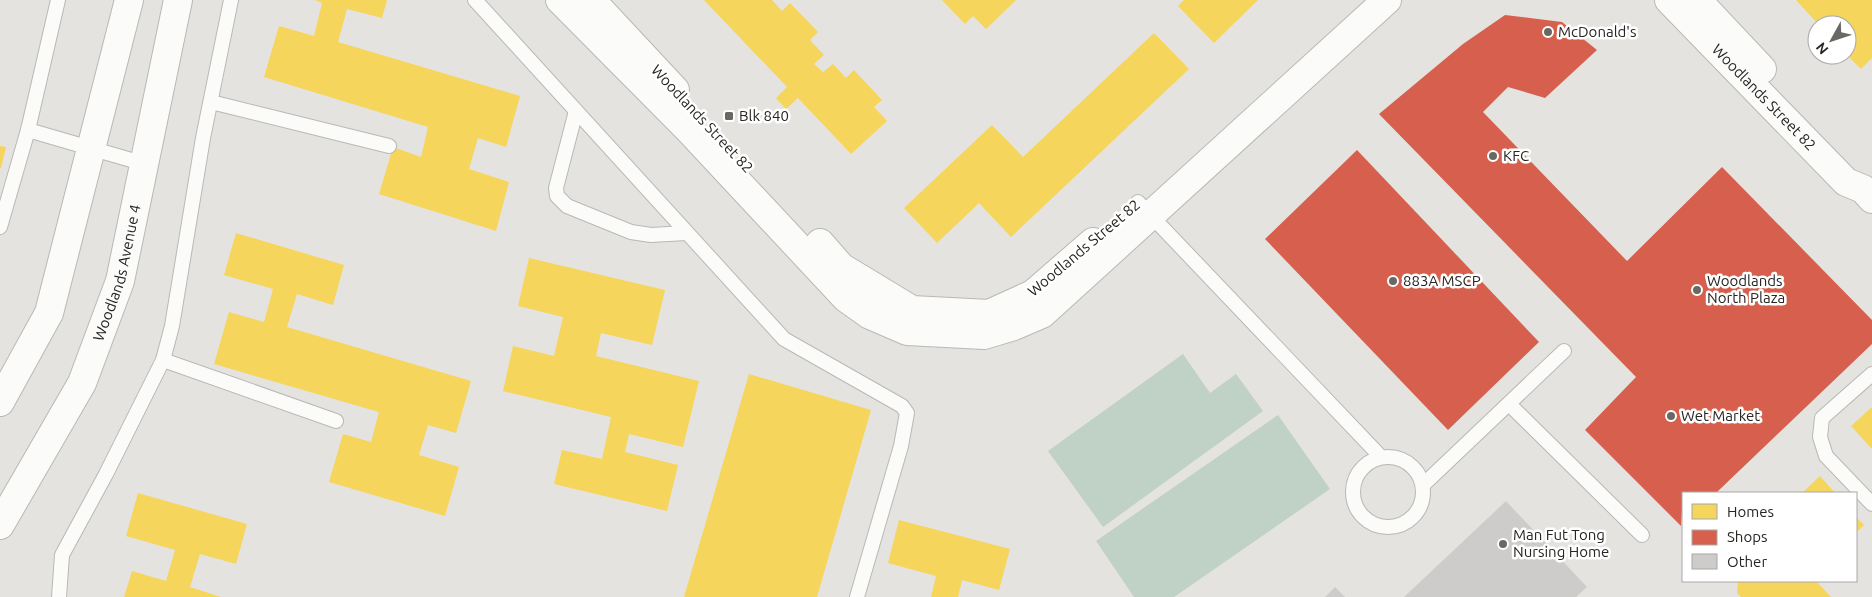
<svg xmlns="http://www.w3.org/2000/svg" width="1872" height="597" viewBox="0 0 1872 597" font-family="Ubuntu,sans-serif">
  <rect width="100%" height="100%" fill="#e4e3df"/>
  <g fill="#c0d1c6">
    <path d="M 1183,354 L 1210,393 L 1236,374 L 1263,411 L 1103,527 L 1048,451 Z"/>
    <path d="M 1278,415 L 1330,489 L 1174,597 L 1134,597 L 1096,541 Z"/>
  </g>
  <g fill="#f6d55c">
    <path d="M 315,0 L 387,0 L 382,18 L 347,9 L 338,42 L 520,96 L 506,147 L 478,138 L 469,169 L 509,182 L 496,231 L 379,194 L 393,147 L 421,157 L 428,127 L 264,77 L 279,26 L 314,36 L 322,3 Z"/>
    <path d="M 704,0 L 772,0 L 782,11 L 790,3 L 818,32 L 810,40 L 824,55 L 814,64 L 823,72 L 833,64 L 846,78 L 854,70 L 882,100 L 874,107 L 887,121 L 851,154 L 798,98 L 786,109 L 776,98 L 787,87 Z"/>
    <path d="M 942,0 L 1016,0 L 986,29 L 973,16 L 965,24 Z"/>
    <path d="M 1184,0 L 1258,0 L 1214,43 L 1178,6 Z"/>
    <path d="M 1796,0 L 1872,0 L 1872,58 L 1861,69 L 1847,55 L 1847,25 L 1819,25 Z"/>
    <path d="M 1154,33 L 1189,69 L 1011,237 L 979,203 L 937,243 L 904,208 L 992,125 L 1023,157 Z"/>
    <path d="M 0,146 L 6,147 L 1,168 L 0,168 Z"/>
    <path d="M 236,233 L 344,265 L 333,305 L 297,294 L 287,327 L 471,381 L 456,433 L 428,425 L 419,455 L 459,467 L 445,516 L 329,482 L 343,434 L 371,442 L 379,412 L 214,364 L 229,312 L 264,322 L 273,289 L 224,275 Z"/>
    <path d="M 529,258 L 665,290 L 652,345 L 601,333 L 596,356 L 699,381 L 683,447 L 629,434 L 625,452 L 678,465 L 667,511 L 554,484 L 562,450 L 602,459 L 611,417 L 503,391 L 513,346 L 554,356 L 563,317 L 518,306 Z"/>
    <path d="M 749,374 L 871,410 L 817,597 L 684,597 Z"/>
    <path d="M 1872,407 L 1872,449 L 1851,426 Z"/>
    <path d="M 1820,476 L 1835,493 L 1802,493 Z"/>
    <path d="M 138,493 L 247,524 L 236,564 L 200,554 L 190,587 L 221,597 L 124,597 L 132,571 L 166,581 L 175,550 L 126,536 Z"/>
    <path d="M 1856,517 L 1864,525 L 1856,533 Z"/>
    <path d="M 899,520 L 1010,549 L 999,590 L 962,580 L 958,597 L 931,597 L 936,576 L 888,563 Z"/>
    <path d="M 1738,581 L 1816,581 L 1831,597 L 1741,597 L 1737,593 Z"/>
  </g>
  <g fill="#d6604d">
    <path d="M 1505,15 L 1562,22 L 1597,50 L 1545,98 L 1508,87 L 1483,112 L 1627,261 L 1722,167 L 1872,320 L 1872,344 L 1716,493 L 1683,493 L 1681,526 L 1585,430 L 1636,377 L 1379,114 L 1463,44 Z"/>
    <path d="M 1357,150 L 1539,342 L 1448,430 L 1265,239 Z"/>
  </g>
  <g fill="#cecccb">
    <path d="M 1506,501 L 1587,587 L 1576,597 L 1404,597 Z"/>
    <path d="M 1335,587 L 1345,597 L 1325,597 Z"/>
  </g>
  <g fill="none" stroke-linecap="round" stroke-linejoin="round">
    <g stroke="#b9b8b5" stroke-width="16">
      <g id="lane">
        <path d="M 475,0 L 784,339 L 902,406 L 907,413 L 901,446 L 857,597"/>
        <path d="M 211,102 L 389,146"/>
        <path d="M 576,111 L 556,188 L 557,196 L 567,206 L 631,232 L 651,235 L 686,233"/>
        <path d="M 28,130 L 145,164"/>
        <path d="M 1138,202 L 1381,457"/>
        <path d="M 0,227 L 28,130 L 58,0"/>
        <path d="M 163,360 L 336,421"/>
        <path d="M 1872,374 L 1822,418 L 1820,437 L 1826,456 L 1872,504"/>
        <path d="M 1509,404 L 1642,535"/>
        <circle cx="1388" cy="492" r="35"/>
        <path d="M 1423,485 L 1564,351"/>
        <path d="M 59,597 L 62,555 L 106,474 L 163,360 L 172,326 L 203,138 L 231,0"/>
      </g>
    </g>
    <g stroke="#b9b8b5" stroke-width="30">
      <g id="street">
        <path d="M 560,0 L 690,131 L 846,298 L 870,315 L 907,331 L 984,335 L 1014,326 L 1042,314 L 1387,0"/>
        <path d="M 591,0 L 675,90"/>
        <path id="s1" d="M 1669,0 L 1846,182 L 1863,189 L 1872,199"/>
        <path d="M 1697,0 L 1762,69"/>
        <path d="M 820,243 L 841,267 L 912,310 L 989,314 L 1033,294 L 1093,242"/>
      </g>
    </g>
    <g stroke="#b9b8b5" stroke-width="30">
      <g id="secondary">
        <path d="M 0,402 L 49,313 L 129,0"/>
        <path id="s2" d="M 0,525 L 82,383 L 120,281 L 178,0"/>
      </g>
    </g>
    <use href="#lane" stroke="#fbfbfa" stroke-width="14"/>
    <use href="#street" stroke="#fbfbfa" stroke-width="28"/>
    <use href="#secondary" stroke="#fbfbfa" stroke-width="28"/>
  </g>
  <g fill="#686864" stroke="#fff" stroke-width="2">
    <circle cx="1548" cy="32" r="5"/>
    <rect x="724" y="111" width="10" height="10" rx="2.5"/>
    <circle cx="1493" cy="156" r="5"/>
    <circle cx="1393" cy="281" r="5"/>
    <circle cx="1697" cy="290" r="5"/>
    <circle cx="1671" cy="416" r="5"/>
    <circle cx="1503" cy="544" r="5"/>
  </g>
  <g text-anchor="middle" stroke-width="5" stroke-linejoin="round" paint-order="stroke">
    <g font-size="15" fill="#262522" stroke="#fff" text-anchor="start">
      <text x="1558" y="37">McDonald's</text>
      <text x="739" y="121">Blk 840</text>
      <text x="1503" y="161">KFC</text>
      <text x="1403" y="286">883A MSCP</text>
      <text x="1707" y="286">Woodlands<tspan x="1707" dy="17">North Plaza</tspan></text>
      <text x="1681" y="421">Wet Market</text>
      <text x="1513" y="540">Man Fut Tong<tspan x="1513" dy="17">Nursing Home</tspan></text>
    </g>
    <g font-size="15" fill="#262522" stroke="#fff">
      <text dy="5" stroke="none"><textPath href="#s1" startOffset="136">Woodlands Street 82</textPath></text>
      <text transform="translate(702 119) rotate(47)" y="5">Woodlands Street 82</text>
      <text transform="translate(1084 248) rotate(-40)" y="5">Woodlands Street 82</text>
      <text dy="5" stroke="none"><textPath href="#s2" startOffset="280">Woodlands Avenue 4</textPath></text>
    </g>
  </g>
  <rect x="1682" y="492" width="175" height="90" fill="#ffffff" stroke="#a8a8a7"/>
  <rect x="1692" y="504" width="25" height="15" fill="#f6d55c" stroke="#a8a8a7"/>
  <text x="1727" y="517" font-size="15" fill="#262522">Homes</text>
  <rect x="1692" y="530" width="25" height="15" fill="#d6604d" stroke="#a8a8a7"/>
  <text x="1727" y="542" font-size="15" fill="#262522">Shops</text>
  <rect x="1692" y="554" width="25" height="15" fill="#cecccb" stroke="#a8a8a7"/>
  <text x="1727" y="567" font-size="15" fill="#262522">Other</text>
  <g transform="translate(1832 40) rotate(230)"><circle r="24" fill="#ffffff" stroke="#a8a8a7"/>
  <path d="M0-4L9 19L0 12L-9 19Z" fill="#686864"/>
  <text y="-8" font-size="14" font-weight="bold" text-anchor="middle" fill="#262522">N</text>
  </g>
</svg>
